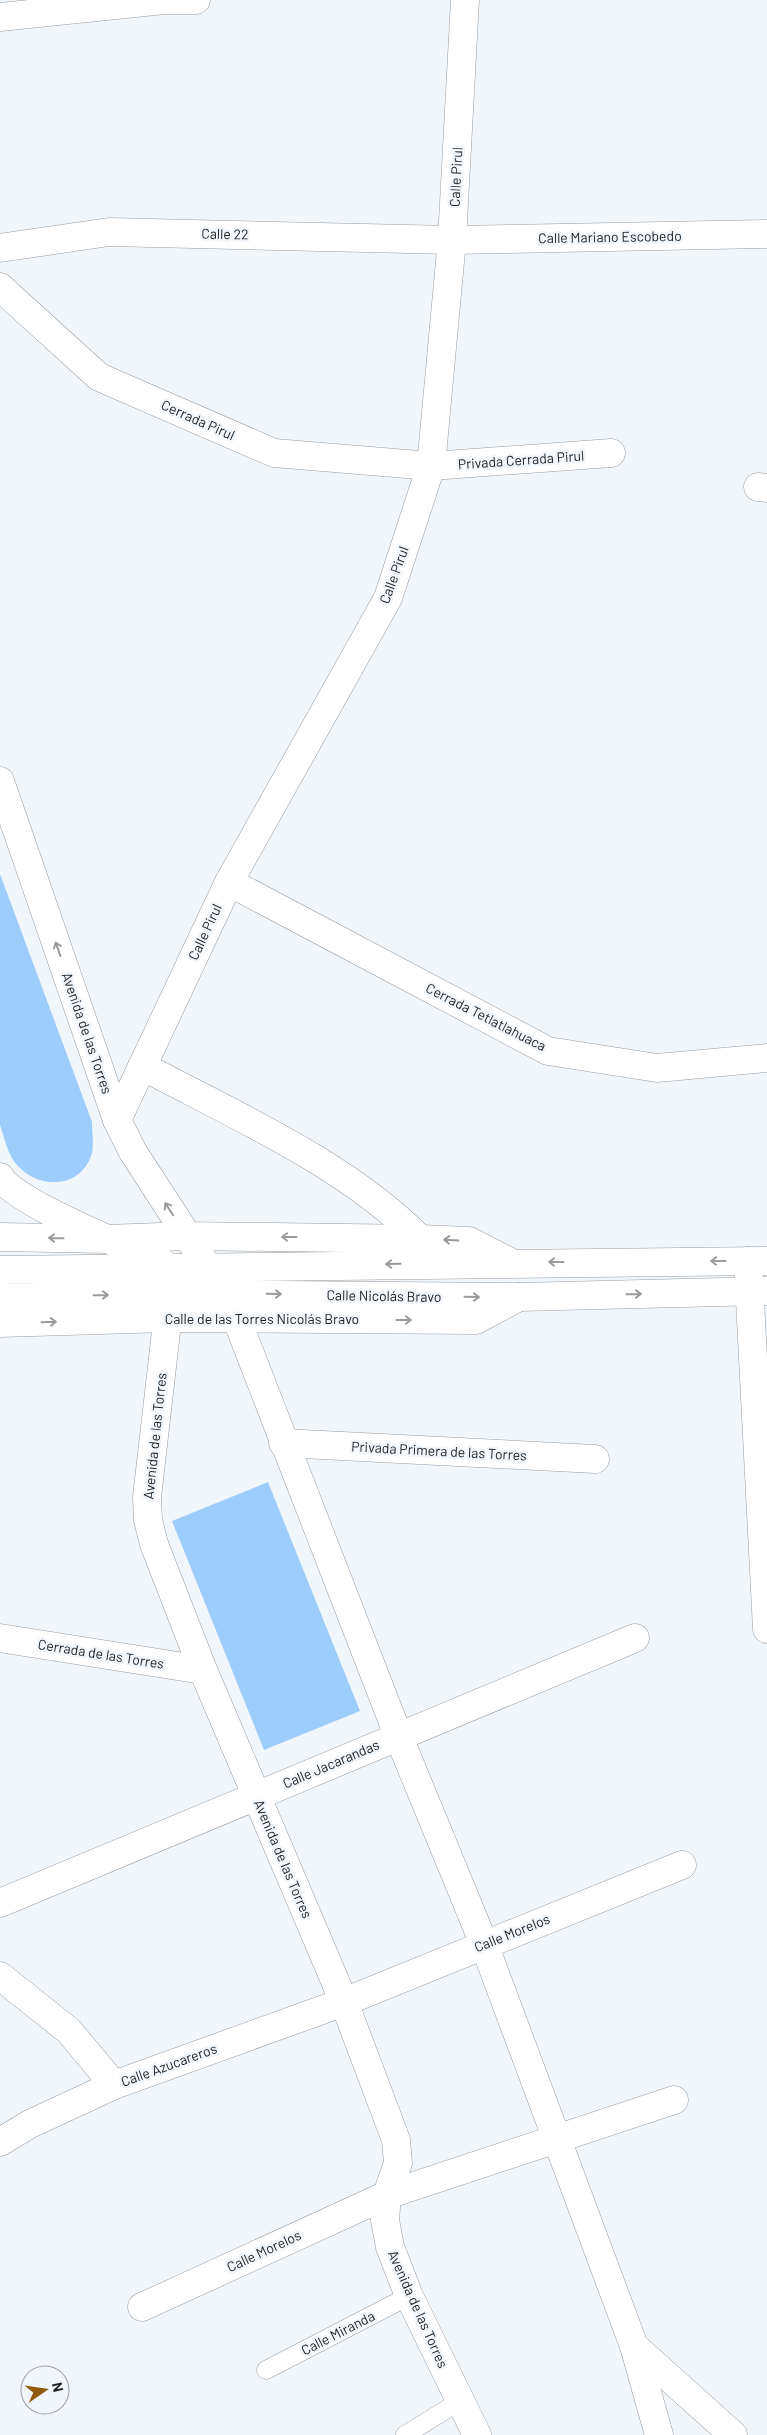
<svg xmlns="http://www.w3.org/2000/svg" width="767" height="2435" viewBox="0 0 767 2435" font-family="Barlow,sans-serif">
  <rect width="100%" height="100%" fill="#f1f6fb"/>
  <g fill="#9dcdfd">
    <path d="M 0,874 L 92,1122 C 92,1132 94,1143 92,1153 C 82,1188 41,1190 19,1167 C 8,1157 5,1139 0,1125 Z"/>
    <path d="M 268,1482 L 360,1711 L 264,1750 L 172,1521 Z"/>
  </g>
  <g fill="none" stroke-linecap="round" stroke-linejoin="round">
    <g stroke="#989da1" stroke-width="19">
      <g id="service">
        <path d="M 266,2370 L 409,2296"/>
        <path d="M 405,2435 L 460,2401"/>
      </g>
    </g>
    <g stroke="#989da1" stroke-width="29">
      <g id="minor">
        <path d="M 0,17 L 164,0 L 196,0"/>
        <path d="M 0,248 L 109,232 L 452,240 L 767,234"/>
        <path d="M 0,287 L 99,377 L 274,453 L 431,466 L 611,453"/>
        <path d="M 758,487 L 767,488"/>
        <path d="M 229,882 L 548,1051 L 657,1068 L 767,1058"/>
        <path d="M 142,1066 C 234,1115 346,1164 420,1239"/>
        <path d="M 0,1237 L 107,1239 L 187,1236 L 420,1239 L 469,1241 L 512,1263"/>
        <path d="M 748,1261 L 767,1629"/>
        <path d="M 173,1271 L 147,1497 L 148,1520 L 154,1544 L 203,1670 L 344,2002 L 396,2140 L 398,2163 L 387,2195 L 385,2220 L 390,2247 L 409,2296 L 477,2435"/>
        <path d="M 0,1323 L 167,1318 L 476,1320 L 519,1297"/>
        <path d="M 283,1443 L 595,1459"/>
        <path d="M 0,1638 L 203,1670"/>
        <path d="M 0,1903 L 635,1638"/>
        <path d="M 0,1976 L 69,2031 L 114,2085"/>
        <path d="M 0,2142 L 30,2124 L 114,2085 L 344,2002 L 682,1865"/>
        <path d="M 142,2307 L 387,2195 L 674,2100"/>
        <path d="M 634,2346 L 733,2435"/>
      </g>
    </g>
    <g stroke="#989da1" stroke-width="29">
      <path id="tertiary" d="M 117,1120 L 229,882 L 388,598 L 431,466 L 452,240 L 465,0"/>
    </g>
    <g stroke="#989da1" stroke-width="29">
      <g id="secondary">
        <path d="M 0,781 L 117,1120 L 133,1152 L 225,1294 L 237,1320 L 398,1735 L 484,1944 L 634,2346 L 659,2435"/>
        <path d="M 0,1177 C 15,1202 132,1250 163,1263"/>
        <path d="M 0,1270 L 767,1261"/>
        <path d="M 0,1298 L 170,1294 L 519,1297 L 767,1291"/>
      </g>
    </g>
    <use href="#service" stroke="#fff" stroke-width="18"/>
    <use href="#minor" stroke="#fff" stroke-width="28"/>
    <use href="#tertiary" stroke="#fff" stroke-width="28"/>
    <use href="#secondary" stroke="#fff" stroke-width="28"/>
  </g>
  <defs><path id="oneway-shaft" d="M-6 0H5M1.5-3L5.5 0L1.5 3" fill="none" stroke-width="1.6" stroke-linecap="round" stroke-linejoin="round" transform="scale(1.25)"/></defs>
  <g stroke="#9a9b9c">
    <use href="#oneway-shaft" transform="translate(58 949) rotate(-109)"/>
    <use href="#oneway-shaft" transform="translate(169 1209) rotate(-123)"/>
    <use href="#oneway-shaft" transform="translate(289 1237) rotate(-180)"/>
    <use href="#oneway-shaft" transform="translate(56 1238) rotate(-179)"/>
    <use href="#oneway-shaft" transform="translate(451 1240) rotate(-177)"/>
    <use href="#oneway-shaft" transform="translate(718 1261) rotate(180)"/>
    <use href="#oneway-shaft" transform="translate(556 1262) rotate(180)"/>
    <use href="#oneway-shaft" transform="translate(393 1264) rotate(179)"/>
    <use href="#oneway-shaft" transform="translate(274 1294) rotate(1)"/>
    <use href="#oneway-shaft" transform="translate(634 1294) rotate(-1)"/>
    <use href="#oneway-shaft" transform="translate(101 1295) rotate(-1)"/>
    <use href="#oneway-shaft" transform="translate(472 1297) rotate(1)"/>
    <use href="#oneway-shaft" transform="translate(404 1320)"/>
    <use href="#oneway-shaft" transform="translate(49 1322) rotate(-2)"/>
  </g>
  <g text-anchor="middle" stroke-width="5" stroke-linejoin="round" paint-order="stroke">
    <g font-size="14" fill="#1f2022" stroke="#f1f6fb">
      <text transform="translate(456 177) rotate(-87)" y="5">Calle Pirul</text>
      <text transform="translate(225 234) rotate(1)" y="5">Calle 22</text>
      <text transform="translate(610 237) rotate(-1)" y="5">Calle Mariano Escobedo</text>
      <text transform="translate(198 420) rotate(24)" y="5">Cerrada Pirul</text>
      <text transform="translate(521 460) rotate(-4)" y="5">Privada Cerrada Pirul</text>
      <text transform="translate(394 575) rotate(-70)" y="5">Calle Pirul</text>
      <text transform="translate(205 932) rotate(-65)" y="5">Calle Pirul</text>
      <text transform="translate(486 1017) rotate(27)" y="5">Cerrada Tetlatlahuaca</text>
      <text transform="translate(87 1033) rotate(71)" y="5">Avenida de las Torres</text>
      <text transform="translate(384 1296) rotate(1)" y="5">Calle Nicolás Bravo</text>
      <text x="262" y="1324">Calle de las Torres Nicolás Bravo</text>
      <text transform="translate(155 1436) rotate(-84)" y="5">Avenida de las Torres</text>
      <text transform="translate(439 1451) rotate(3)" y="5">Privada Primera de las Torres</text>
      <text transform="translate(101 1654) rotate(9)" y="5">Cerrada de las Torres</text>
      <text transform="translate(331 1764) rotate(-23)" y="5">Calle Jacarandas</text>
      <text transform="translate(283 1859) rotate(67)" y="5">Avenida de las Torres</text>
      <text transform="translate(512 1933) rotate(-22)" y="5">Calle Morelos</text>
      <text transform="translate(169 2065) rotate(-20)" y="5">Calle Azucareros</text>
      <text transform="translate(264 2251) rotate(-25)" y="5">Calle Morelos</text>
      <text transform="translate(418 2309) rotate(66)" y="5">Avenida de las Torres</text>
      <text transform="translate(338 2333) rotate(-27)" y="5">Calle Miranda</text>
    </g>
  </g>
  <g transform="translate(45 2390) rotate(77)"><circle r="24" fill="#f1f6fb" stroke="#9da0a4"/>
  <path d="M0-4L9 19L0 12L-9 19Z" fill="#8f5a0d"/>
  <text y="-8" font-size="14" font-weight="bold" text-anchor="middle" fill="#1f2022">N</text>
  </g>
</svg>
